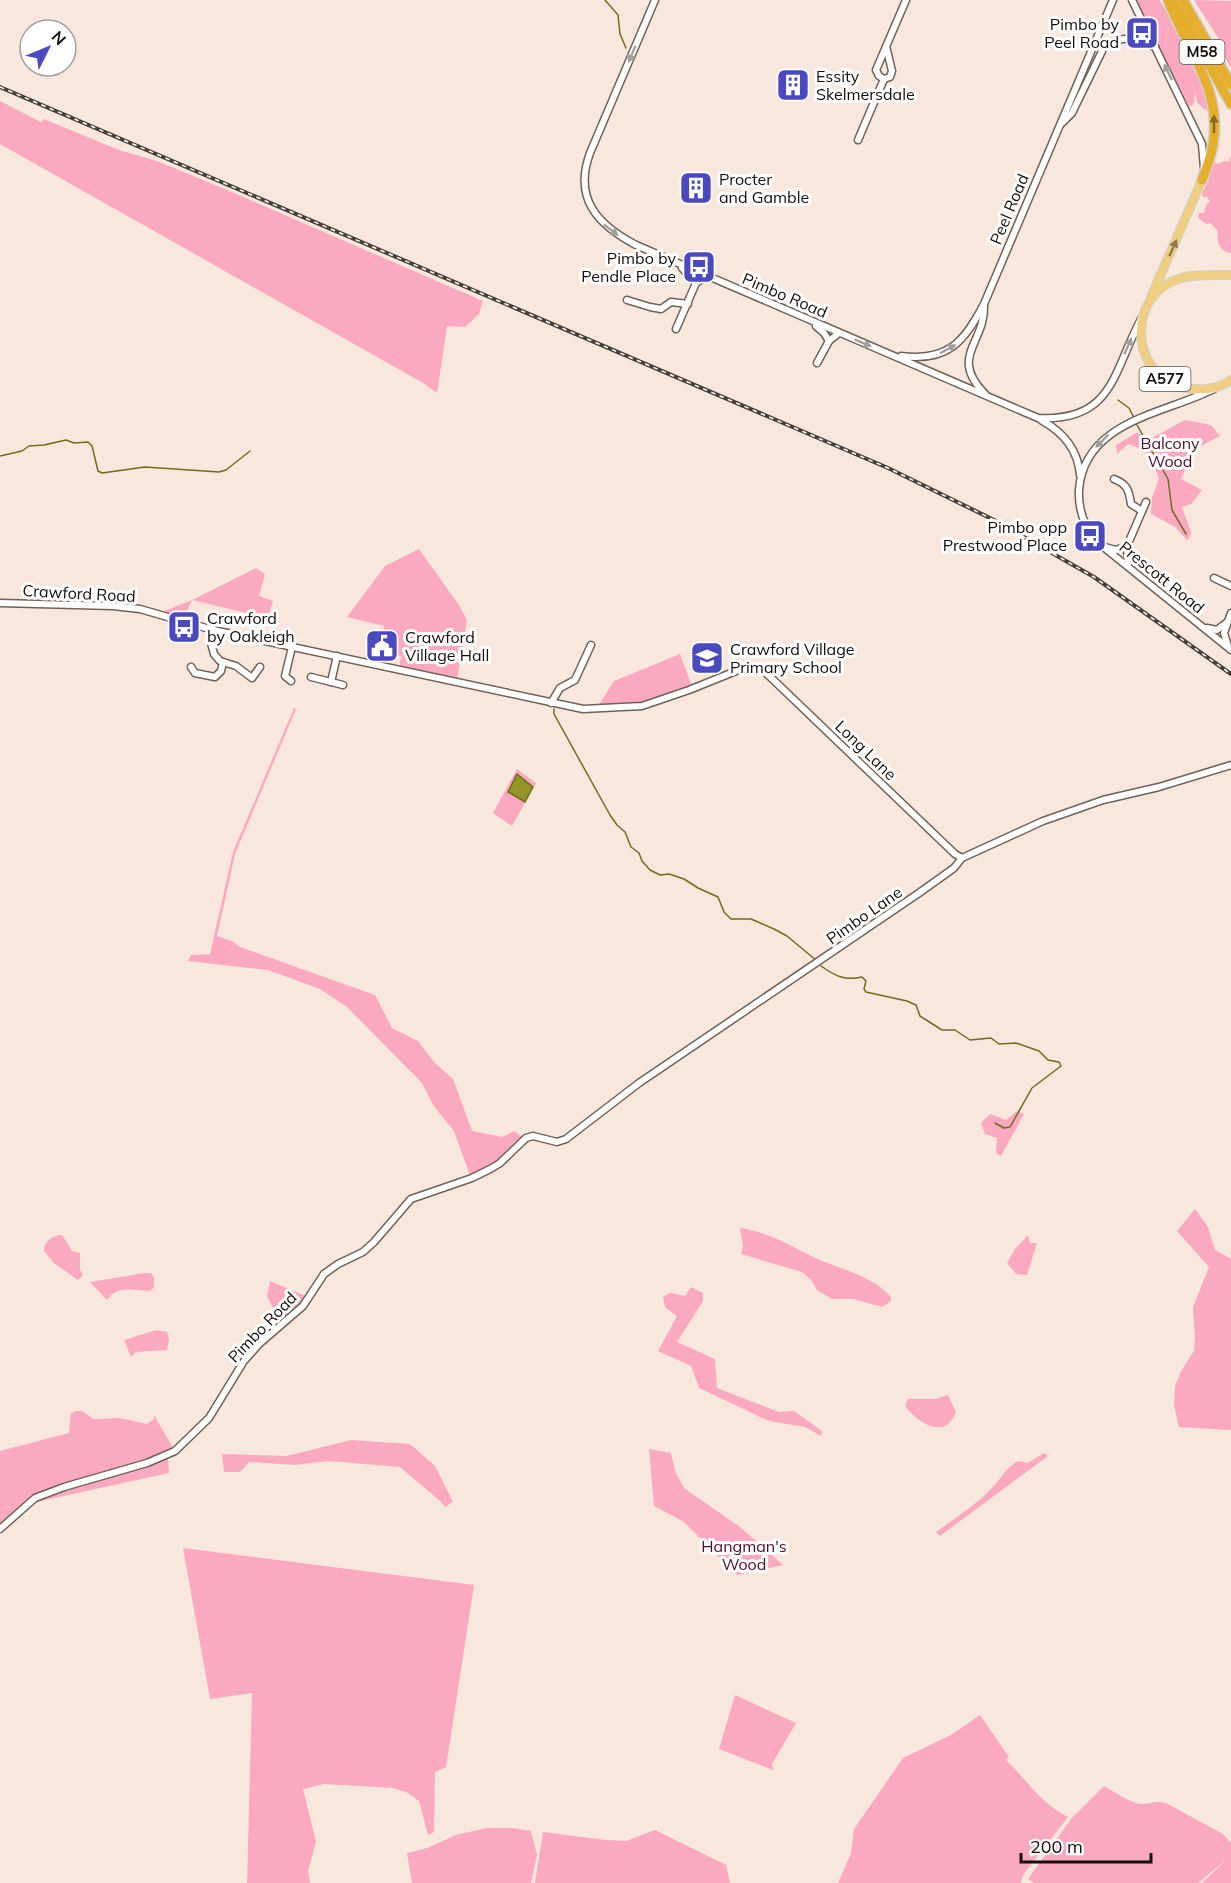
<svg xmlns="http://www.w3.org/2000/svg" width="1231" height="1883" viewBox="0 0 1231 1883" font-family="Mulish,sans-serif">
  <rect width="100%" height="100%" fill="#f8e7dc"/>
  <g fill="#fba9c1">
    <path d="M 1135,0 L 1159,0 C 1180,29 1206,73 1208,109 L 1205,110 L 1197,102 L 1195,92 L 1194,103 L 1192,106 L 1189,106 Z"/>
    <path d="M 1194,0 L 1231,1 L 1231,68 L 1217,44 L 1220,41 Z"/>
    <path d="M 0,101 L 41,122 L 44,119 L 119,150 L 157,161 L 227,190 L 483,301 L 479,314 L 465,327 L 447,326 L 437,393 L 423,383 L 0,144 Z"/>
    <path d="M 1230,157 L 1231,157 L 1231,253 C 1220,252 1216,241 1218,231 L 1210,223 L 1206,224 L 1198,218 L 1199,213 L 1204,213 L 1206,205 L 1210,201 L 1207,197 L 1203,197 L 1202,194 L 1208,181 L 1205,178 L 1209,167 L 1215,162 L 1218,164 L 1224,161 L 1229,162 Z"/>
    <path d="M 1185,420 L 1211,425 L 1220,436 L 1195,449 L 1181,479 L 1202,490 L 1191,504 L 1182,507 L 1191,532 L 1188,541 L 1175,527 L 1151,514 L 1152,498 L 1159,478 C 1150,458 1150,451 1128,444 L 1117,454 L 1116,445 L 1136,433 L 1152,438 Z"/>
    <path d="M 419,549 L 459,605 L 467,620 L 457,681 L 399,669 L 401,656 L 389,652 L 392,638 L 383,634 L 384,626 L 347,617 L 385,566 Z"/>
    <path d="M 256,568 L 265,574 L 259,596 L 273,601 L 268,618 L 192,600 L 182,621 L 157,614 L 192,600 Z"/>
    <path d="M 680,654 L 692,686 L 641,704 L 597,708 L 614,681 Z"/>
    <path d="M 294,708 L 296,709 L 235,854 L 217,936 L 232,941 L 240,947 L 375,995 L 392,1028 L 418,1041 L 434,1062 L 453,1079 L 472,1131 L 502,1137 L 514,1131 L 523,1137 C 512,1142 512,1146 504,1154 C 495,1162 482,1172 470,1176 L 454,1131 L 433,1105 L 422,1083 L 347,1007 L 320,989 L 268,970 L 188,961 L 191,955 L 210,954 L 233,852 Z"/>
    <path d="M 517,769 L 536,783 L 512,826 L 493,813 Z"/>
    <path d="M 1017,1111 L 1024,1114 L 1001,1156 L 996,1153 L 997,1138 L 985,1134 L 981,1123 L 990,1114 L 1006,1120 Z"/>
    <path d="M 1195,1209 L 1208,1227 L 1215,1250 L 1231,1259 L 1231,1430 L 1179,1427 L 1174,1405 L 1175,1386 L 1181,1371 L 1194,1351 L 1195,1338 L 1193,1307 L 1209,1267 L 1177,1231 Z"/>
    <path d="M 740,1228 C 768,1232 789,1245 813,1257 C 839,1269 872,1275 891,1297 L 891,1301 L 882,1307 L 853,1299 L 832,1299 L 817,1290 L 811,1280 L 802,1272 L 741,1254 L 743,1246 Z"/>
    <path d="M 59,1235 L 63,1236 L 72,1251 L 80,1253 L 80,1270 L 83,1275 L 78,1280 L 54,1263 L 44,1251 C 44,1242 50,1237 59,1235 Z"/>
    <path d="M 1028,1235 L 1030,1243 L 1037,1243 L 1027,1275 L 1016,1274 L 1007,1263 L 1015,1249 Z"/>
    <path d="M 145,1273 L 151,1273 L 154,1277 L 154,1287 L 150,1291 C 135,1290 116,1285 107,1300 L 90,1282 Z"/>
    <path d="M 270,1281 L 308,1297 L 280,1324 L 267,1296 Z"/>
    <path d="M 691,1287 L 703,1293 L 703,1301 L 677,1342 L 715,1359 L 717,1388 L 779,1412 L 794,1411 L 822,1431 L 821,1436 L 805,1427 L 769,1421 L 699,1388 L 691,1366 L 658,1351 L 677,1316 L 665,1307 L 663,1297 L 670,1293 L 685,1296 Z"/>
    <path d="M 156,1330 L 167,1332 L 169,1339 L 167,1350 L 136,1352 L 131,1357 L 124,1340 Z"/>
    <path d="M 948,1395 L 956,1412 C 945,1441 918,1423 905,1406 L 908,1399 L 935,1399 Z"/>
    <path d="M 76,1411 L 82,1411 L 93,1419 L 120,1418 L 147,1424 L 154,1419 L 154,1415 L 173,1448 L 148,1459 L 64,1484 L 34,1494 L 0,1526 L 0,1451 L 69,1433 L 71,1413 Z"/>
    <path d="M 351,1440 L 410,1444 L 435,1466 L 453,1502 L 445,1507 L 439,1500 L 400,1467 L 328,1461 L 294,1465 L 249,1462 L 240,1472 L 224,1472 L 222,1454 L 287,1456 Z"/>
    <path d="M 649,1449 L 671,1453 L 675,1471 L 684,1488 L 740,1527 L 783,1565 L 737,1575 L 684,1522 L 654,1506 Z"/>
    <path d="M 1044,1453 L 1048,1456 L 940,1536 L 936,1532 C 955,1518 976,1505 992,1488 C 1002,1478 1004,1469 1018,1461 L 1028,1463 Z"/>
    <path d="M 168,1458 L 169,1473 L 36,1502 L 67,1489 L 147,1467 Z"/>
    <path d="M 183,1548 L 474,1585 L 446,1767 L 435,1772 L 434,1832 L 428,1835 L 419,1801 L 408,1793 L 393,1788 L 324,1784 L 303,1789 L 316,1842 L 308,1871 L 310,1883 L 247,1883 L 252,1693 L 210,1699 Z"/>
    <path d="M 735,1695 L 796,1723 L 772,1764 L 773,1770 L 719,1749 Z"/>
    <path d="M 980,1715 L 1009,1757 L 1006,1760 C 1028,1781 1040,1803 1068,1817 L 1023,1875 L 1021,1883 L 838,1883 L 851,1853 L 854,1829 L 903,1758 L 951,1735 Z"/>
    <path d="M 1104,1786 C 1115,1792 1128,1802 1141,1804 C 1150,1805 1153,1800 1166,1803 L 1223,1834 L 1231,1843 L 1231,1883 L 1202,1883 L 1227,1859 L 1198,1883 L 1034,1883 L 1028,1879 L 1071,1819 Z"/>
    <path d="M 487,1828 L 513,1828 L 531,1831 L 537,1855 L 531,1883 L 412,1883 L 407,1853 L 427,1848 L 456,1835 Z"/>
    <path d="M 655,1830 L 726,1865 L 730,1883 L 535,1883 L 543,1832 L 606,1840 L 626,1841 Z"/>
  </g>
  <path fill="#939626" stroke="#6d6d1e" stroke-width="1.5" d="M 517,774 L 533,787 L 525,802 L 508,792 Z"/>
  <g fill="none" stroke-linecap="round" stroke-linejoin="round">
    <g stroke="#6d6d1e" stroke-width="1.5">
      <path d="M 605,0 L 618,15 L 620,34 L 626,48"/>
      <path d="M 1118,400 L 1129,408 L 1134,418"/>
      <path d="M 1137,425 L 1168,479 L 1172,510 L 1186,534"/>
      <path d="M 0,456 L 22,451 L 29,446 L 44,445 L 66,440 L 74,443 L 88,442 L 92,446 L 98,471 L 102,473 L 145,467 L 219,472 L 226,470 L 250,451"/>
      <path d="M 554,709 L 554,714 L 610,815 L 617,825 L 625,832 L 631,847 L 639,853 L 642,861 L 650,870 L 660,875 L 669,874 L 684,879 L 698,888 L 718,897 L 724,912 L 731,919 L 751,919 L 774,929 L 787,936 L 817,961"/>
      <path d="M 821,966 C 835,976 845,981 862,977 L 866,981 L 864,989 L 866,992 L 907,1001 L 916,1005 L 920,1016 L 942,1030 L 955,1030 L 970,1040 L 991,1038 L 999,1044 L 1016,1043 L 1039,1051 L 1048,1060 L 1059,1062 L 1061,1066 L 1032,1088 L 1010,1127 L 1004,1128 L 995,1123"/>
    </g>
    <g stroke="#706258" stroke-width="9">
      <g id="minor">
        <path d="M 655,0 L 590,153 C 573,199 598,225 636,245 L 1038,418 C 1113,422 1113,372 1141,319"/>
        <path d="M 1132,0 L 1202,144 L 1204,168"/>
        <path d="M 886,46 L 892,71 L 890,77 L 884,79 L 879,76 L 876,70 L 906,0"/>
        <path d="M 1062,123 L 1072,113 L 1105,45 C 1126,35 1135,38 1155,47"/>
        <path d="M 858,140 L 884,79"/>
        <path d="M 682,268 L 696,283"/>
        <path d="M 627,300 L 650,307 L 661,309 L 671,302 L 688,304"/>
        <path d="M 984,305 C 986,343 948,356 985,394"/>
        <path d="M 816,326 L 824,333 L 829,341"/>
        <path d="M 676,329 L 696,283 L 706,276"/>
        <path d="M 901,356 C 948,362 964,342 984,304 L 1113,0"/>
        <path d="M 817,363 L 829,341 L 839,333"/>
        <path d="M 1214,389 C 1164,414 1084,421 1079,490 C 1078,510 1084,526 1096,541 L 1231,650"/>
        <path d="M 1041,420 C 1063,432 1078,449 1080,475"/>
        <path d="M 1114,479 C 1127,484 1129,490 1131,504 L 1142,511"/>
        <path d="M 1105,547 L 1116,550 L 1127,546"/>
        <path d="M 1128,566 L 1127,546 L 1146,502"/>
        <path d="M 1214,578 L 1231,586"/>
        <path d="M 0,603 L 113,606 L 140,609 L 213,630 L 583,709 L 642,706 L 689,690 L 746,667 L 763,670 L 955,854 L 962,858"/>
        <path d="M 1207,628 L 1217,630 L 1226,623"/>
        <path d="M 213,630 L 211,643 L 214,654 L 220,661 L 236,666 L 252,678 L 260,667"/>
        <path d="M 1228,646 L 1224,633 L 1231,613"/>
        <path d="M 191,667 L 195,673 L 215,677 L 221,671 L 223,662"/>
        <path d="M 311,677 L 343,685"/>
        <path d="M 291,681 L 285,676 L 292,647"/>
        <path d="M 331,682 L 337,656"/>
        <path d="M 551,703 L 560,688 L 575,680 L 591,645"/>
        <path d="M 0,1529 L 35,1498 L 64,1487 L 147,1463 L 175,1451 L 209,1418 L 244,1361 L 259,1344 L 303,1306 L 324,1274 L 338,1264 L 363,1252 L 374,1242 L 411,1199 L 472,1178 L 492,1168 L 500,1163 L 526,1138 L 533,1136 L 557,1142 L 566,1139 L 639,1083 L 919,893 L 954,868 L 962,858 L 1043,821 L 1103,800 L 1159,787 L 1231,765"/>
      </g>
    </g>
    <g stroke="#d0cfce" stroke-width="10">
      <g id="major">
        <path d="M 1231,275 C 1216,275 1200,274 1185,277 C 1120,292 1130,388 1196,389 C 1208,390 1221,387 1231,380"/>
        <path d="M 1151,297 L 1202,180"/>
      </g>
    </g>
    <g stroke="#d0cfce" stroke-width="12">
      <g id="highway">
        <path d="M 1168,0 C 1186,48 1223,90 1213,145 C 1211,157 1206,169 1202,180"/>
        <path d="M 1183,0 L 1231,85"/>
        <path d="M 1175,4 L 1231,104"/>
      </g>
    </g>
    <use href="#minor" stroke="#fff" stroke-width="6"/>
    <use href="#major" stroke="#efce81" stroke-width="8"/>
    <use href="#highway" stroke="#e5ae2d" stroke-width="9"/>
    <g stroke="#463e38" stroke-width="4">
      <path id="rail" d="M 0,87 L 888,468 L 994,520 L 1094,577 L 1231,674"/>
    </g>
    <use href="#rail" stroke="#fff" stroke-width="1.5" stroke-dasharray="4.5" stroke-linecap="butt"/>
  </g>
  <defs><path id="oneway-solid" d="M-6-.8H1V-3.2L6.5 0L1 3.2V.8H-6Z" transform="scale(1.5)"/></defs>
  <g fill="#a19f9d">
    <use href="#oneway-solid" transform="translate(632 54) rotate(113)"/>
    <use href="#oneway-solid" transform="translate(1168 72) rotate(-116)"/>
    <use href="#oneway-solid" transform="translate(611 230) rotate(38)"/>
    <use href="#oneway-solid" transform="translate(863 343) rotate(23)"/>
    <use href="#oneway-solid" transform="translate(1128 346) rotate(-66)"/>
    <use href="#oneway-solid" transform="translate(948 349) rotate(-28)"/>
    <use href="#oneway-solid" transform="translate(1102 441) rotate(135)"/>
  </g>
  <use fill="#87661d" href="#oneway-solid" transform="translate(1214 124) rotate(-90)"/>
  <use fill="#8c784b" href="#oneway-solid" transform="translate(1173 248) rotate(-66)"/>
  <defs>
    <g id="bus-square" transform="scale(1.725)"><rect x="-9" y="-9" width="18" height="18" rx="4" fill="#4b49bf" stroke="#fff"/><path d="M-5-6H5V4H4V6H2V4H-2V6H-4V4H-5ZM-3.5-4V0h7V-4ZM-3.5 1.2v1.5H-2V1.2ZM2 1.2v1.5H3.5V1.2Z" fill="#fff"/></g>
    <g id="building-square" transform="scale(1.725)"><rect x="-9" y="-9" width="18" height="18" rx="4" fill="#4b49bf" stroke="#fff"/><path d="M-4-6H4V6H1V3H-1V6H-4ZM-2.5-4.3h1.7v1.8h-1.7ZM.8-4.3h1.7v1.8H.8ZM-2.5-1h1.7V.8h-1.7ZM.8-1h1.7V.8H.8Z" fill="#fff"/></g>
    <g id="civic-square" transform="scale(1.725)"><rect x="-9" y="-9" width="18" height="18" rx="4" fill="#4b49bf" stroke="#fff"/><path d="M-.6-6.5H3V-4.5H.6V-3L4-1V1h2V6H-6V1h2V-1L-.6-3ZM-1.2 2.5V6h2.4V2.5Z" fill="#fff"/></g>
    <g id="school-square" transform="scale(1.725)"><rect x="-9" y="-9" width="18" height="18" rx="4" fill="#4b49bf" stroke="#fff"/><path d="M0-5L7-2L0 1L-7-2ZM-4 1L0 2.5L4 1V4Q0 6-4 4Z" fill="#fff"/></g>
  </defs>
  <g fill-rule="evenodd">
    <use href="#bus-square" x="1142" y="33"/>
    <use href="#building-square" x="793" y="85"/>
    <use href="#building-square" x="696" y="188"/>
    <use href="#bus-square" x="699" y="267"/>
    <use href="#bus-square" x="1090" y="536"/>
    <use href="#bus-square" x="184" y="627"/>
    <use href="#civic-square" x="382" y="646"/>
    <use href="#school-square" x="707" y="658"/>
  </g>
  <g text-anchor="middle" stroke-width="6" stroke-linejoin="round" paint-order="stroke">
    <g fill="#fff" stroke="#5a5654" stroke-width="1.5">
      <rect x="1179.5" y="40" width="45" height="24" rx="4.5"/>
      <rect x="1139.5" y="367" width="51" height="24" rx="4.5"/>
    </g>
    <g font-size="15" font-weight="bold" fill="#140e0a">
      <text x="1202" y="57">M58</text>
      <text x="1165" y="384">A577</text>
    </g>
    <g font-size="16" fill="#140e0a" stroke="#fff" text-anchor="start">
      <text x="1119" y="30" text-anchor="end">Pimbo by<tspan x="1119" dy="18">Peel Road</tspan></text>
      <text x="816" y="82">Essity<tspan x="816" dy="18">Skelmersdale</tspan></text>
      <text x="719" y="185">Procter<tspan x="719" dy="18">and Gamble</tspan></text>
      <text x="676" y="264" text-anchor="end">Pimbo by<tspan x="676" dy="18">Pendle Place</tspan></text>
      <text x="1067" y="533" text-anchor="end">Pimbo opp<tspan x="1067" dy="18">Prestwood Place</tspan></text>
      <text x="207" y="624">Crawford<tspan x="207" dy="18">by Oakleigh</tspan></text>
      <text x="405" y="643">Crawford<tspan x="405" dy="18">Village Hall</tspan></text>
      <text x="730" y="655">Crawford Village<tspan x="730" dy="18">Primary School</tspan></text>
    </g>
    <g font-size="16" fill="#140e0a" stroke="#fff">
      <text transform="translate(1009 209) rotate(-67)" y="6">Peel Road</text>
      <text transform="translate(785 295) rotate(23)" y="6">Pimbo Road</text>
      <text transform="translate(1162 577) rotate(39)" y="6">Prescott Road</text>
      <text transform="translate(79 593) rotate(3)" y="6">Crawford Road</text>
      <text transform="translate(866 750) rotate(44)" y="6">Long Lane</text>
      <text transform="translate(864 915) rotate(-35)" y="6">Pimbo Lane</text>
      <text transform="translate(262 1327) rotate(-46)" y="6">Pimbo Road</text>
    </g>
    <g font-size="16" fill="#4c0d27" stroke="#fff">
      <text x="1170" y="449">Balcony<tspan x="1170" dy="18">Wood</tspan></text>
      <text x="744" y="1552">Hangman's<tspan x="744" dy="18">Wood</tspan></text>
    </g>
  </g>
  <g transform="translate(48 48) rotate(47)"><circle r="28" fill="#ffffff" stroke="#a19f9d" stroke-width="1.5"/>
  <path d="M0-4.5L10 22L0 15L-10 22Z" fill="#4b49bf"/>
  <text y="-9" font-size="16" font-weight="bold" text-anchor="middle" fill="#140e0a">N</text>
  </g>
  <path d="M1021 1853v9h130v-9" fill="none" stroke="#140e0a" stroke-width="3"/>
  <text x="1030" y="1853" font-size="18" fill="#140e0a" stroke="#ffffff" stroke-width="4.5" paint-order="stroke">200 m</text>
</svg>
